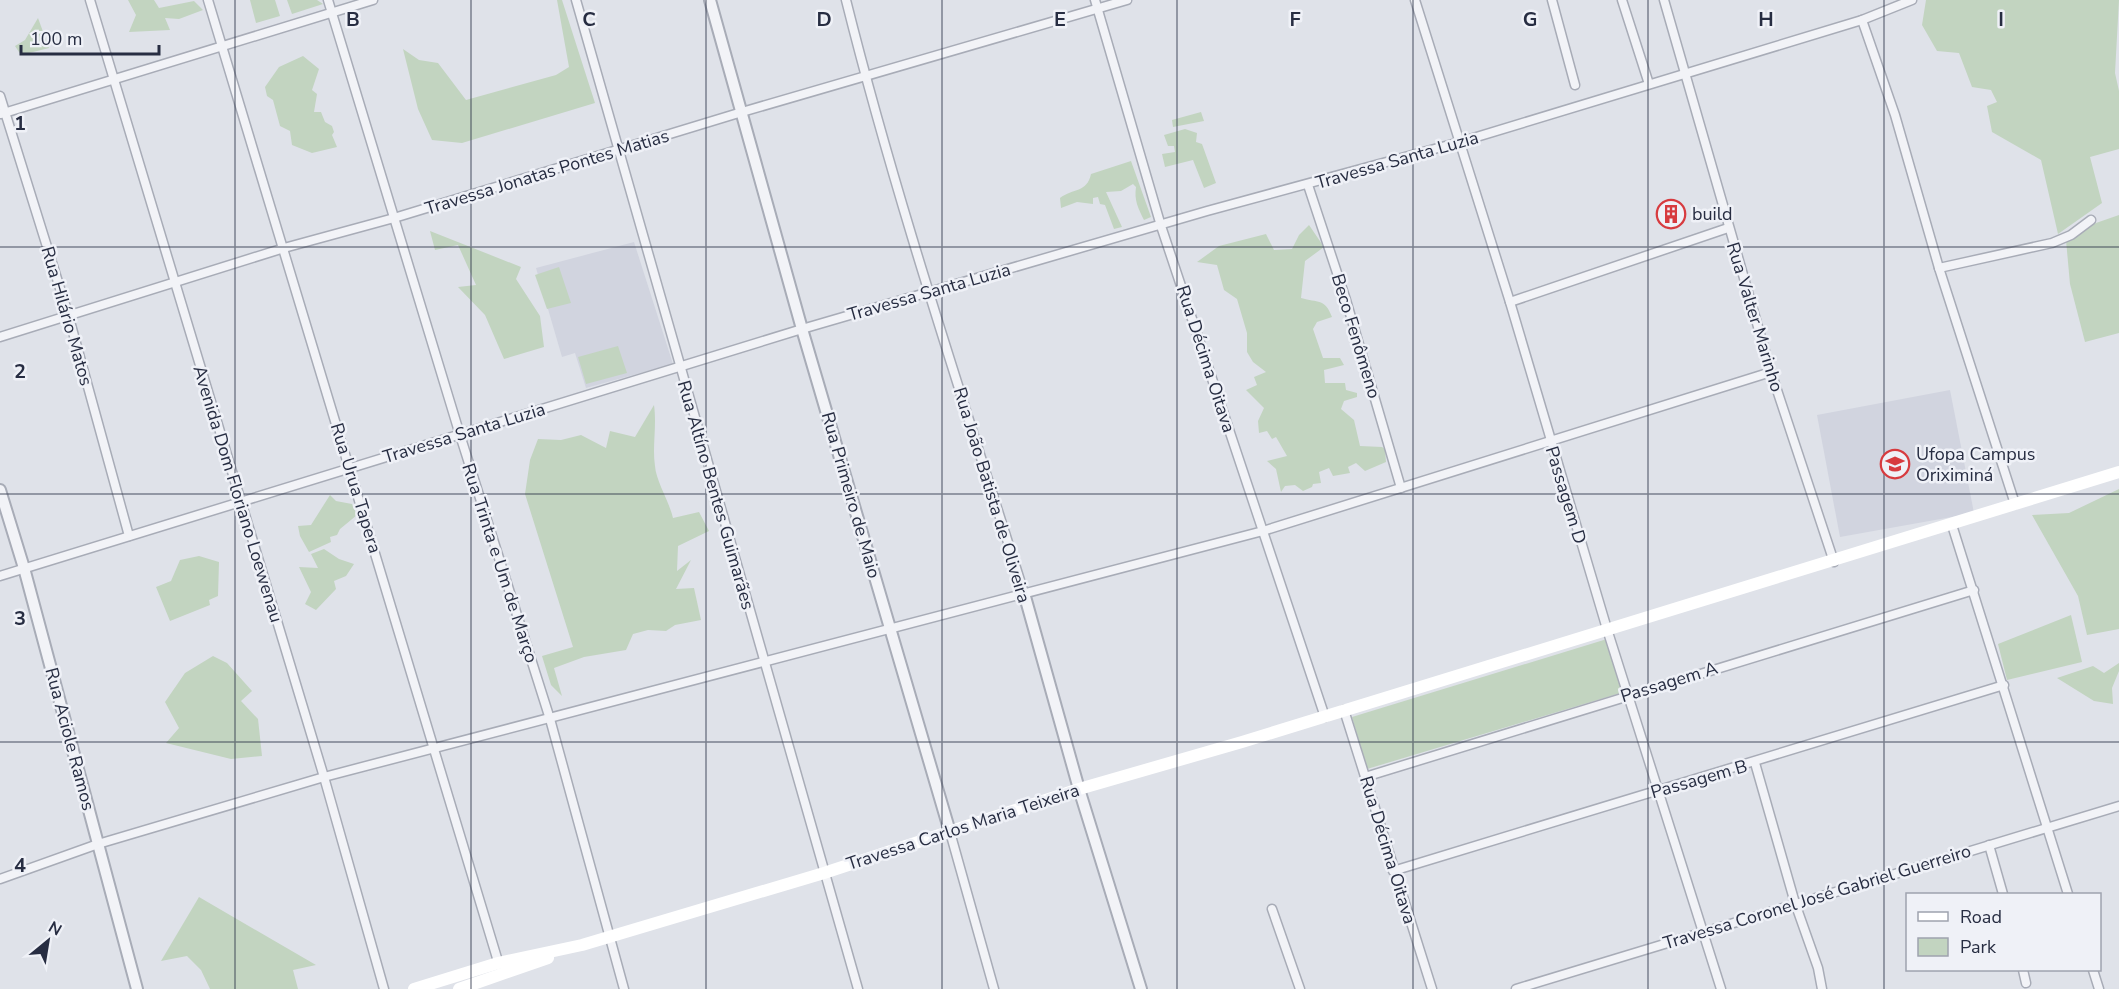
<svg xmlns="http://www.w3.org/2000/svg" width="2119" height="989" viewBox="0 0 2119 989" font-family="'Nunito Sans',sans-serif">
  <rect width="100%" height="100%" fill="#dfe2e9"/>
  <g fill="#d1d4df">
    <path d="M 634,242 L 673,364 L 586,388 L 575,353 L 562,357 L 536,268 Z"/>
    <path d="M 1950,390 L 1974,513 L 1840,537 L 1817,415 Z"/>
  </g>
  <g fill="#c2d4c0">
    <path d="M 128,0 L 154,0 L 159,8 L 194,1 L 203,10 L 179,19 L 165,18 L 170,30 L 129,32 L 136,15 Z"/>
    <path d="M 250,0 L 275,0 L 280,16 L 256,23 Z"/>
    <path d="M 287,0 L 317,0 L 323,4 L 292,14 Z"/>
    <path d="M 557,0 L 562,0 L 595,103 L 462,143 L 432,140 L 418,109 L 403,49 L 419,60 L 438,63 L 466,100 L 556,75 L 569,67 Z"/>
    <path d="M 1926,0 L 2119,0 L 2115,73 L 2119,91 L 2119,149 L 2090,157 L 2102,203 L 2058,234 L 2041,160 L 1992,132 L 1987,106 L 1997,102 L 1991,90 L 1972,87 L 1959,53 L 1937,51 L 1922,25 Z"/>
    <path d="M 38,18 L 49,48 L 21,55 L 15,46 L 25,40 Z"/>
    <path d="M 303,56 L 319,69 L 312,90 L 317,94 L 314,112 L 321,112 L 325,122 L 332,126 L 334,132 L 332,135 L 337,147 L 312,153 L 292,145 L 290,131 L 280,126 L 273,100 L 267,96 L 265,87 L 279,67 Z"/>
    <path d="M 1201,112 L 1204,121 L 1173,127 L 1172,120 Z"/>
    <path d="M 1185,129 L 1197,133 L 1196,142 L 1202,144 L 1216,183 L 1204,188 L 1193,160 L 1165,167 L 1162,154 L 1175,152 L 1174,146 L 1168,146 L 1164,135 Z"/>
    <path d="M 1131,161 L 1151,217 L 1144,220 C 1138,208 1134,200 1136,187 L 1133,184 L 1121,191 L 1106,192 L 1122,227 L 1114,229 L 1105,205 L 1100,204 L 1098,197 L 1093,198 L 1093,204 L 1077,202 L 1061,208 L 1060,198 C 1073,188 1087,193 1091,174 Z"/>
    <path d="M 2119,215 L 2119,333 L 2085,342 L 2070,284 L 2066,240 L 2096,223 Z"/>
    <path d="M 1309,225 L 1324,247 L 1305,261 L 1301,298 C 1318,303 1325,298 1332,317 L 1317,322 L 1313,329 L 1323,358 L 1340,358 L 1344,365 L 1324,370 L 1325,383 L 1345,383 L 1346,390 L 1357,393 L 1357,397 L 1344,401 L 1341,409 L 1354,420 L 1360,446 L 1382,447 L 1385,449 L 1386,462 L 1365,471 L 1356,463 L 1348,467 L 1350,473 L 1333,476 L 1329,468 L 1319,472 L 1321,483 L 1313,484 L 1312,487 L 1303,491 L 1295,485 L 1285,486 L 1281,492 L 1276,469 L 1267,461 L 1287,456 L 1276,437 L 1272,439 L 1267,431 L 1259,433 L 1258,421 L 1264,408 L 1246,390 L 1257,385 L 1254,377 L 1266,372 L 1253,362 L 1247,352 L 1247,333 L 1237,299 L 1224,290 L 1217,265 L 1197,262 L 1219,246 L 1266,234 L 1274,250 L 1292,249 L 1299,235 Z"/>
    <path d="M 430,231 L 521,267 L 516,279 L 540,316 L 544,347 L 504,359 L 485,315 L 458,287 L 476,285 L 458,245 L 435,250 Z"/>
    <path d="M 559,267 L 571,303 L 547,309 L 535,275 Z"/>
    <path d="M 618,346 L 627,373 L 586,384 L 578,357 Z"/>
    <path d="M 654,405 C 657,427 652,446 655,466 C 656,481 669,501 673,518 L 699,512 L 709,531 L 678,546 L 677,571 L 691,560 L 676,589 L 694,588 L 701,620 L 675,625 L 666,631 L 648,630 L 633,634 L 626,650 L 584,657 L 554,668 L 562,696 L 551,685 L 542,656 L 573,647 L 525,494 L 530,460 L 538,439 L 561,440 L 581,435 L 606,448 L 610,431 L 635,437 Z"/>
    <path d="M 2119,489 L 2119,629 L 2087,635 L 2078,596 L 2032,515 L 2069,513 Z"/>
    <path d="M 330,495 L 336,501 L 352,504 L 357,515 L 340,529 L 337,535 L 330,537 L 331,542 L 309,552 L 300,536 L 298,526 L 311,525 Z"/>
    <path d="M 324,549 L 339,559 L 354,564 L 346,576 L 334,581 L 336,589 L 316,610 L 305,604 L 311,592 L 299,567 L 318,568 L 311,554 Z"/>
    <path d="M 199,556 L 219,562 L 218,596 L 209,600 L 210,605 L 170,621 L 156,587 L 171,581 L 180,560 Z"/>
    <path d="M 2071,615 L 2082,662 L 2007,680 L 1998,644 Z"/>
    <path d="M 1607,639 L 1624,692 L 1367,769 L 1352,717 Z"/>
    <path d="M 213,656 L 227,663 L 252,691 L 241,701 L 258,719 L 262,756 L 231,759 L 166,743 L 179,728 L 165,702 L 185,673 Z"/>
    <path d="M 2119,663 L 2119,671 L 2112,688 L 2113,704 L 2094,701 L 2057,678 L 2093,666 L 2104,673 Z"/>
    <path d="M 199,897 L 316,965 L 293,970 L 298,989 L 210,989 L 201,970 L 187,956 L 161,961 Z"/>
  </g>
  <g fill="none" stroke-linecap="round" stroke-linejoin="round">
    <g stroke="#a8acb7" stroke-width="11">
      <g id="minor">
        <path d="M 90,0 L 324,777 L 384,989"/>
        <path d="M 208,0 L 500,968"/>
        <path d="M 328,0 L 460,435 L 550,719 L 624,989"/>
        <path d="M 576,0 L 858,989"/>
        <path d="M 846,0 C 896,200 962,396 1024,593"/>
        <path d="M 1095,0 L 1161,226 L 1325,717"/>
        <path d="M 1415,0 L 1510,302 L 1607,629 L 1721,989"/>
        <path d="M 1552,0 L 1575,85"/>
        <path d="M 1622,0 L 1649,84"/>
        <path d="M 1664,0 L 1771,372 L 1834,562"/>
        <path d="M 1862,20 L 1895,115 L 1939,268 L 2015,504"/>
        <path d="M 0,96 L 68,314 L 129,536"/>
        <path d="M 1,114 L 373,0"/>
        <path d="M 1308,185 L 1346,300 L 1401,488"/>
        <path d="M 1939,268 L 2052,243 L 2071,235 L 2091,220"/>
        <path d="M 1510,302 L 1728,228"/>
        <path d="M 0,337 L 284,248 L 394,218 L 742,112 L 1127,0"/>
        <path d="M 1952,525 L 2068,894"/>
        <path d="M 0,576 L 802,329 L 1207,211 L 1460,142 L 1862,20 L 1912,0"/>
        <path d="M 1344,710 L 1432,989"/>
        <path d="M 1755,763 L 1795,903 L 1818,968 L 1822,989"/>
        <path d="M 1365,777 L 1974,590"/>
        <path d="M 950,832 L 994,989"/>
        <path d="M 1989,845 L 2003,894"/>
        <path d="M 1393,871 L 2004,685"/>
        <path d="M 0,879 L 98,844 L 324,777 L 1263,531 L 1771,372"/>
        <path d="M 1272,909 L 1300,989"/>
        <path d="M 2023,970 L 2026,983"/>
        <path d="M 2093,970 L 2099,989"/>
        <path d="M 1516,989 L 2119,806"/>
      </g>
    </g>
    <g stroke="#a8acb7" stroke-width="14">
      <g id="tertiary">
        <path d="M 710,0 L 802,329 L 950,832"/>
        <path d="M 0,490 L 24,568 L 137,989"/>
        <path d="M 1024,593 L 1079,789 L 1141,989"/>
      </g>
    </g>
    <use href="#minor" stroke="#f2f3f7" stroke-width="8"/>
    <use href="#tertiary" stroke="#f2f3f7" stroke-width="10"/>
    <g stroke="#fff" stroke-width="12">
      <path d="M 414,989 L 498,963 L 582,945 L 824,873 L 1079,789 L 1242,742 L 2119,472"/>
      <path d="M 459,989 L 548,958"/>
    </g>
  </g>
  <path fill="none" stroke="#272d42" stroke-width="1.5" stroke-opacity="0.55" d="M 235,0 L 235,989M 471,0 L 471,989M 706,0 L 706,989M 942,0 L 942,989M 1177,0 L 1177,989M 1413,0 L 1413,989M 1648,0 L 1648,989M 1884,0 L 1884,989M 0,247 L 2119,247M 0,494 L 2119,494M 0,742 L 2119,742"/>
  <defs>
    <g id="building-ring" transform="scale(1.5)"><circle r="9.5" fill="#eff1f7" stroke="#d73b3f" stroke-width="1.5"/><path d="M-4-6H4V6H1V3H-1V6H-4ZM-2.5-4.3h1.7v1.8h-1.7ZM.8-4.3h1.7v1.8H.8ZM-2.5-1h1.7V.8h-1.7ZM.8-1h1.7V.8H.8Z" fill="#d73b3f"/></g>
    <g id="university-ring" transform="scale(1.5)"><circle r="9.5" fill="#eff1f7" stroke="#d73b3f" stroke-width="1.5"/><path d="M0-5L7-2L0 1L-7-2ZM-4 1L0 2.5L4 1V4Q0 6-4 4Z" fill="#d73b3f"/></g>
  </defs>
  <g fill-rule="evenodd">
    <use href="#building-ring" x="1671" y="214"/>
    <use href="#university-ring" x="1895" y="464"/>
  </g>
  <g text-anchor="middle" stroke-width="5" stroke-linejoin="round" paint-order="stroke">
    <g font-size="18" fill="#272d42" stroke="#eff1f7">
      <text transform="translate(1397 160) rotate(-16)" y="6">Travessa Santa Luzia</text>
      <text transform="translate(547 172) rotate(-17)" y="6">Travessa Jonatas Pontes Matias</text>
      <text transform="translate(929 292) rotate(-16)" y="6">Travessa Santa Luzia</text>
      <text transform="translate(67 316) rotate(74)" y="6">Rua Hilário Matos</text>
      <text transform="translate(1755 317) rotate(73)" y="6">Rua Valter Marinho</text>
      <text transform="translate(1356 336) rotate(73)" y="6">Beco Fenômeno</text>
      <text transform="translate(1206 359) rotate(72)" y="6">Rua Décima Oitava</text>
      <text transform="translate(464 433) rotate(-17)" y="6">Travessa Santa Luzia</text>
      <text transform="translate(356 488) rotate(73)" y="6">Rua Urua Tapera</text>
      <text transform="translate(238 494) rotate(73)" y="6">Avenida Dom Floriano Loewenau</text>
      <text transform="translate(716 495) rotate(74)" y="6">Rua Altíno Bentes Guimarães</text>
      <text transform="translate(851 495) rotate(74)" y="6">Rua Primeiro de Maio</text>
      <text transform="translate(992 495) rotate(73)" y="6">Rua João Batista de Oliveira</text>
      <text transform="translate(1566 495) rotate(73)" y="6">Passagem D</text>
      <text transform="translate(500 563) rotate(72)" y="6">Rua Trinta e Um de Março</text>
      <text transform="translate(1669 682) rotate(-17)" y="6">Passagem A</text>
      <text transform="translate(70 739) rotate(75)" y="6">Rua Aciole Ramos</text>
      <text transform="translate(1699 779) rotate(-16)" y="6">Passagem B</text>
      <text transform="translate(963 827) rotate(-18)" y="6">Travessa Carlos Maria Teixeira</text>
      <text transform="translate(1388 850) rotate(73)" y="6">Rua Décima Oitava</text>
      <text transform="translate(1817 897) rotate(-17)" y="6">Travessa Coronel José Gabriel Guerreiro</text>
    </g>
    <g font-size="18" fill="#272d42" stroke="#eff1f7" text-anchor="start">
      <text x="1692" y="220">build</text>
      <text x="1916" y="460">Ufopa Campus<tspan x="1916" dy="21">Oriximiná</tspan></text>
    </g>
  </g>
  <g font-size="20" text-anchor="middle" font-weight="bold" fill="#272d42" stroke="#eff1f7" stroke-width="5" stroke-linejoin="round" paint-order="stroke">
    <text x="353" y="26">B</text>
    <text x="589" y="26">C</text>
    <text x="824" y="26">D</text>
    <text x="1060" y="26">E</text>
    <text x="1295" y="26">F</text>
    <text x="1530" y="26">G</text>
    <text x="1766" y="26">H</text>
    <text x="2001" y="26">I</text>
    <text x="20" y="130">1</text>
    <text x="20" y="378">2</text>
    <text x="20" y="625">3</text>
    <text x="20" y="872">4</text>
  </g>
  <rect x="1906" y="893" width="195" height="78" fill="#eff1f7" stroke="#9fa3af" stroke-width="1.5"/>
  <rect x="1918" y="912" width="30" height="9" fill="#ffffff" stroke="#9fa3af" stroke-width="1.5"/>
  <text x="1960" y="923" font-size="18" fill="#272d42">Road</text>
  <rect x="1918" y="938" width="30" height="18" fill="#c2d4c0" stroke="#9fa3af" stroke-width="1.5"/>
  <text x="1960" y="953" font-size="18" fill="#272d42">Park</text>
  <g transform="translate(48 941) rotate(30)" stroke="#eff1f7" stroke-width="4.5" paint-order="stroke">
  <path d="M0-4.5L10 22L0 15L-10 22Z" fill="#272d42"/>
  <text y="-9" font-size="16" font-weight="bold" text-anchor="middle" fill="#272d42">N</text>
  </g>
  <path d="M21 45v9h138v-9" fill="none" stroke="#272d42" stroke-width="3"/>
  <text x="30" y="45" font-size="18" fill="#272d42" stroke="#eff1f7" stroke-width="4.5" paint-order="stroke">100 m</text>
</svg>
